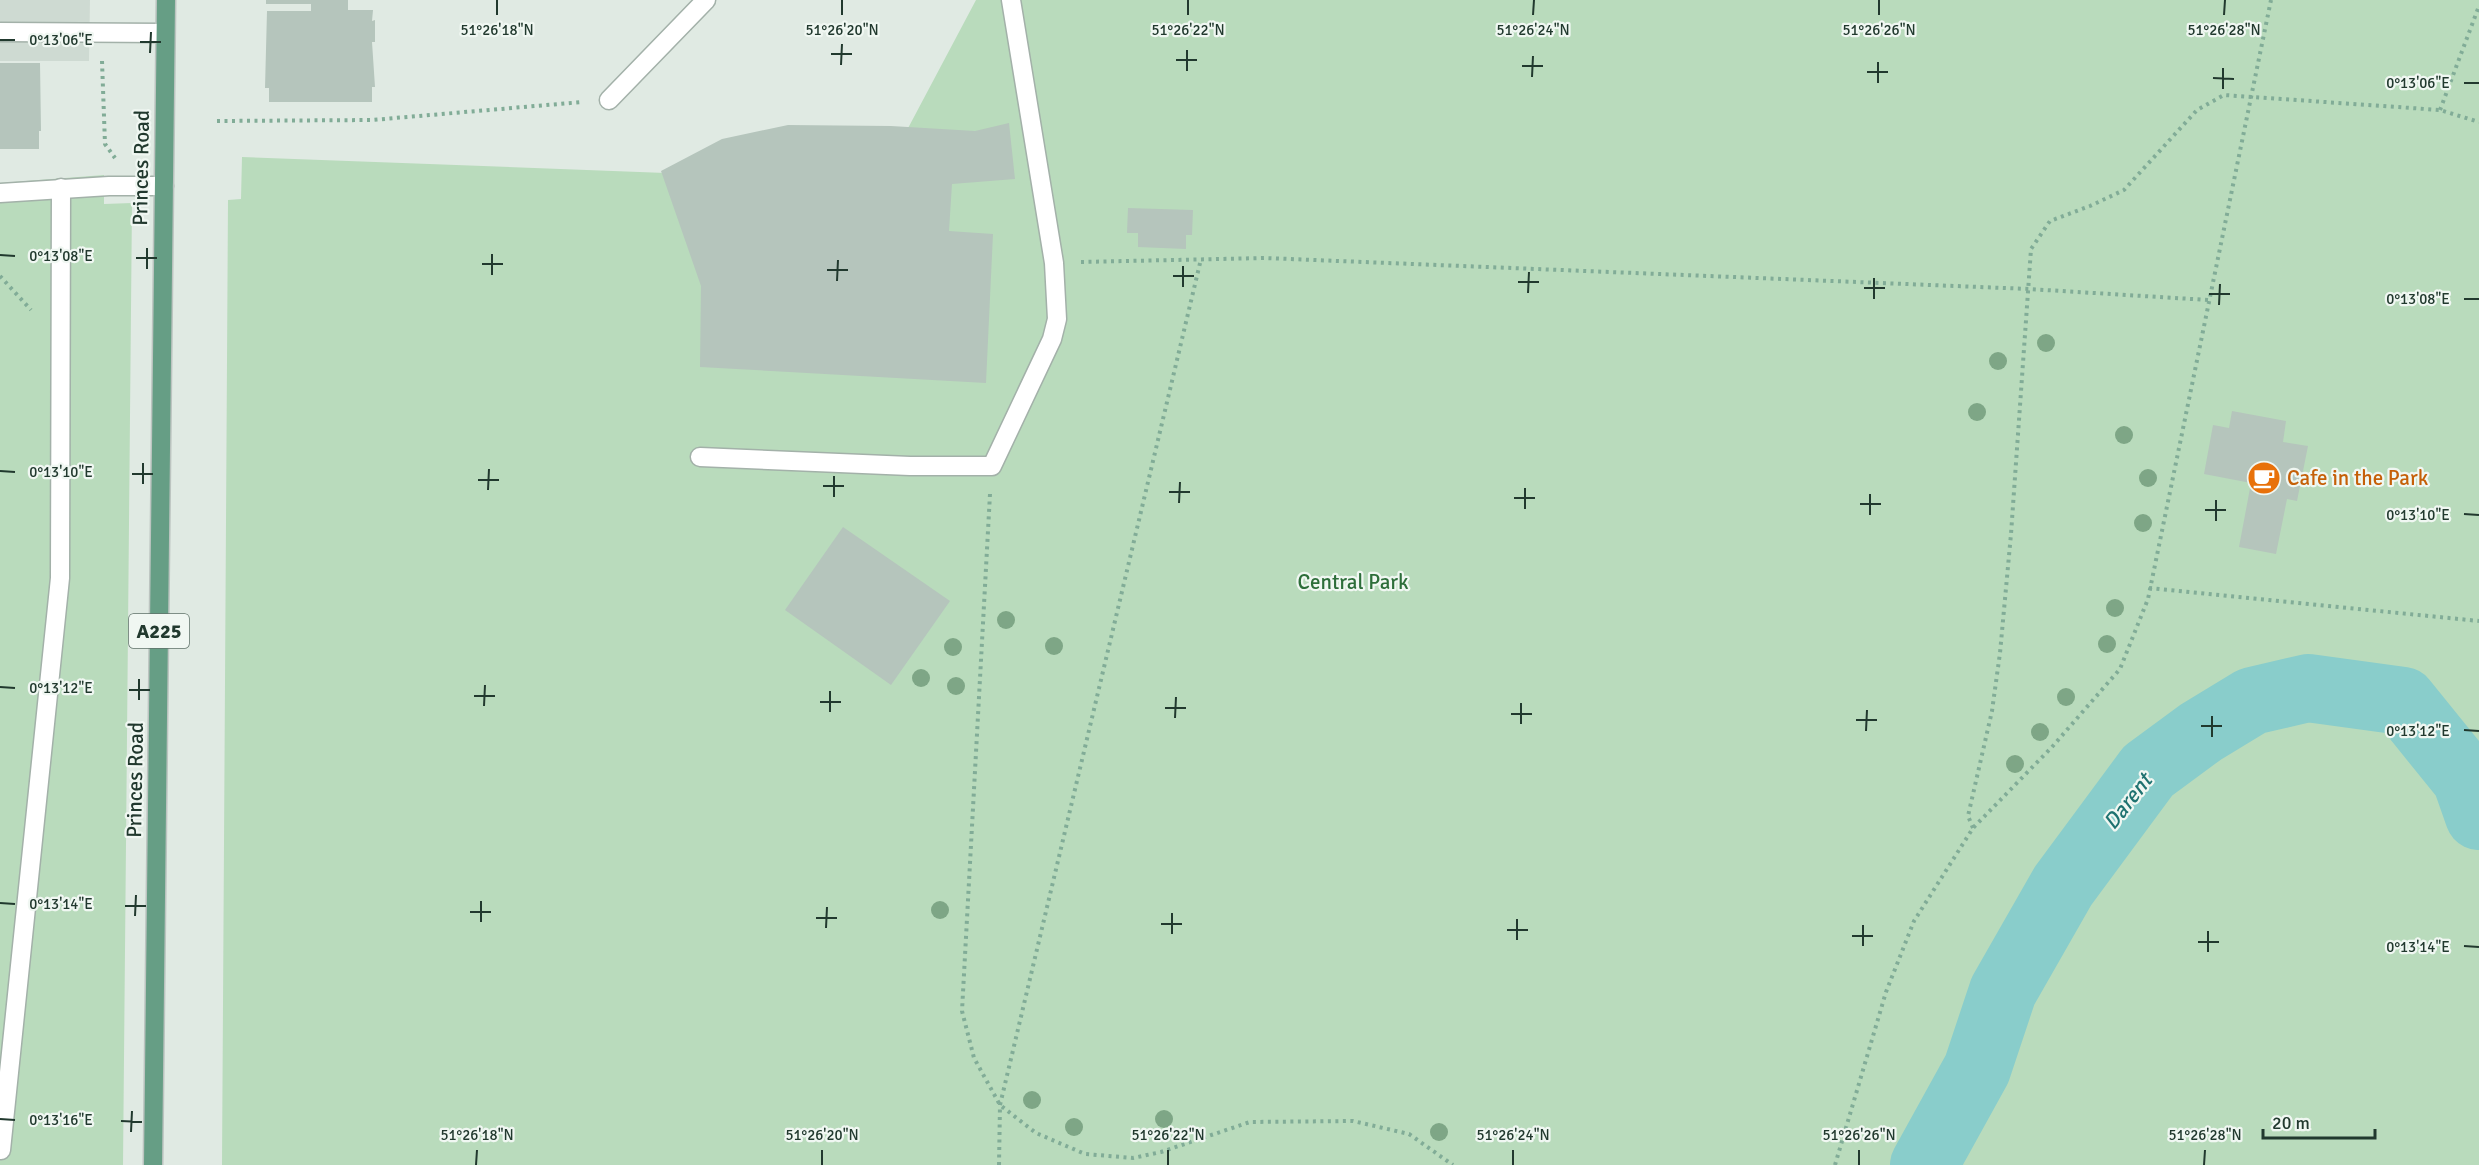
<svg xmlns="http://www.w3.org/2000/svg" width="2479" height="1165" viewBox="0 0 2479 1165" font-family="Signika,sans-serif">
  <rect width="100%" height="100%" fill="#e0eae3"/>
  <path fill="#cedad2" d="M 0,0 L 90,0 L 89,61 L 0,61 Z"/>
  <g fill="#b9dbbc">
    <path d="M 976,0 L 2479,0 L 2479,1165 L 222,1165 L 228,200 L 241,199 L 242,157 L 880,181 Z"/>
    <path d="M 104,175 L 104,204 L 132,203 L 123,1165 L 0,1165 L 0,183 Z"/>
  </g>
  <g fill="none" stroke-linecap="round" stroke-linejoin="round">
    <path stroke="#89cdcb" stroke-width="68" d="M 1924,1165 L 1977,1069 L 2003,991 L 2063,886 L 2148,771 L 2201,732 L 2252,701 L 2308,688 L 2403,701 L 2466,779 L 2479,816"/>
  </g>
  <g fill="#b5c5bc">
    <path d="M 266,0 L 348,0 L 348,10 L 373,10 L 372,21 L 375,20 L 375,42 L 372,42 L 375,87 L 372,87 L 372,102 L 269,102 L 269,88 L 265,88 L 267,11 L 311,11 L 311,4 L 266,4 Z"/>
    <path d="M 0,63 L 40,63 L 41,131 L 39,131 L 39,149 L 0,149 Z"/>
    <path d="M 1009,123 L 1015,179 L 952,184 L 949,231 L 993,234 L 986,383 L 700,367 L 701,286 L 661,171 L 722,139 L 788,125 L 891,126 L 975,131 Z"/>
    <path d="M 1128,208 L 1193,210 L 1192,235 L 1186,235 L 1186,249 L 1138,247 L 1138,233 L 1127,233 Z"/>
    <path d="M 2232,411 L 2286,421 L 2283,442 L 2308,446 L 2297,501 L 2287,499 L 2276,554 L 2239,547 L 2251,483 L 2204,474 L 2213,425 L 2229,428 Z"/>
    <path d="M 843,527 L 950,601 L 891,685 L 785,610 Z"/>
  </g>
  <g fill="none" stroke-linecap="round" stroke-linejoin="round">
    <g stroke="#a3b1a9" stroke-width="21">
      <g id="lane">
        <path d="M 0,32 L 165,33"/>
        <path d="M 0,193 L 109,186 L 164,186"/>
        <path d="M 700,457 L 910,466 L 992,466 L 1052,339 L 1057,319 L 1054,263 L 1011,0"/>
        <path d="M 1,1150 L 60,578 L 61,188"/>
      </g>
    </g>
    <g stroke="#a3b1a9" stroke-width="21">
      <path id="street" d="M 609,100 L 706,0"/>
    </g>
    <g stroke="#bcc4c0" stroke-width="21">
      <path id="primary" d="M 153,1165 L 166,0"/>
    </g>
    <g stroke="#81ac97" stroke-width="4" stroke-dasharray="3 4.5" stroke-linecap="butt">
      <path d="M 102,61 L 105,144 L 115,158"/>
      <path d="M 2440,110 L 2479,6"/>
      <path d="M 217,121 L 372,120 L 582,102"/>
      <path d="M 1081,262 L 1265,258 L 2029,289 L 2208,300"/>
      <path d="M 0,276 L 31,310"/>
      <path d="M 990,494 L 962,1011 L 974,1058 L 1000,1105 L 1036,1133 L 1085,1154 L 1133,1158 L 1161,1152 L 1250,1122 L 1353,1121 L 1409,1134 L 1453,1165"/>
      <path d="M 2149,588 L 2479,621"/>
      <path d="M 1973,828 L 1968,816 L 1992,711 L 2000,653 L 2011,534 L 2031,249 L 2050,221 L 2090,206 L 2124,190 L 2197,110 L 2224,95 L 2440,110 L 2479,122"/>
      <path d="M 999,1165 L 1000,1105 L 1201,259"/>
      <path d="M 1835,1165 L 1886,992 L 1914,921 L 1973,828 L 2052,747 L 2120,669 L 2148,599 L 2271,0"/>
    </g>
    <use href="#lane" stroke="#fff" stroke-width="18"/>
    <use href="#street" stroke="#fff" stroke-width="18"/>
    <use href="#primary" stroke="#669e85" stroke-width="18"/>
  </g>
  <g fill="#7ea686">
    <circle cx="2046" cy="343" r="9"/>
    <circle cx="1998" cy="361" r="9"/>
    <circle cx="1977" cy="412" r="9"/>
    <circle cx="2124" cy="435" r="9"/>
    <circle cx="2148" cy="478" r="9"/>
    <circle cx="2143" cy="523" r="9"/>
    <circle cx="2115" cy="608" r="9"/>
    <circle cx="1006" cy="620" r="9"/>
    <circle cx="2107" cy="644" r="9"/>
    <circle cx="1054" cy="646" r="9"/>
    <circle cx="953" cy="647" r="9"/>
    <circle cx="921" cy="678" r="9"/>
    <circle cx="956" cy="686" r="9"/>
    <circle cx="2066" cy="697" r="9"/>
    <circle cx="2040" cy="732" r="9"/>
    <circle cx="2015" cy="764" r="9"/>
    <circle cx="940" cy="910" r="9"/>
    <circle cx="1032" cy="1100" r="9"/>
    <circle cx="1164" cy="1119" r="9"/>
    <circle cx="1074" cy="1127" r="9"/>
    <circle cx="1439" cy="1132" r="9"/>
  </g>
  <path fill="none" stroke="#21392e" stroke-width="2" d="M 497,15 L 497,0M 842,15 L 842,0M 1188,15 L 1188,0M 1533,15 L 1534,0M 1879,15 L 1879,0M 2224,15 L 2225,0M 0,40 L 15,40M 140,42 L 161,42M 150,53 L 151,32M 831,54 L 852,54M 1176,60 L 1197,60M 841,65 L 842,44M 1522,66 L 1543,66M 1187,71 L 1187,50M 1867,72 L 1888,72M 1532,77 L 1533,56M 2213,78 L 2234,79M 1878,83 L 1878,62M 2464,83 L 2479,83M 2223,89 L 2223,68M 0,255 L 15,256M 136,258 L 157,258M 482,264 L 503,264M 147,269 L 147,248M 827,270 L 848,270M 492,275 L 492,254M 1173,276 L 1194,276M 837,281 L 838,260M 1518,282 L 1539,282M 1183,287 L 1183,266M 1864,288 L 1885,288M 1528,293 L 1529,272M 2209,294 L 2230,294M 1874,299 L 1874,278M 2464,299 L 2479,299M 2219,305 L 2220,284M 0,471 L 15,472M 132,474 L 153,474M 478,480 L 499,480M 143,484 L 143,463M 823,486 L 844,486M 488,490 L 489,469M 1169,492 L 1190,492M 834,497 L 834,476M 1514,498 L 1535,498M 1179,503 L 1180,482M 1860,504 L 1881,504M 1525,509 L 1525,488M 2205,510 L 2226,510M 2464,514 L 2479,515M 1870,515 L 1870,494M 2216,521 L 2216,500M 0,687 L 15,688M 129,690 L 150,690M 474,696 L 495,696M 139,700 L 139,679M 820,702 L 841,702M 484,706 L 485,685M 1165,708 L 1186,708M 830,712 L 830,691M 1511,714 L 1532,714M 1175,718 L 1176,697M 1856,720 L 1877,720M 1521,724 L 1521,703M 2201,726 L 2222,726M 2464,730 L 2479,731M 1866,731 L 1867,710M 2212,737 L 2212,716M 0,903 L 15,904M 125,906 L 146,906M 470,912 L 491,912M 135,916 L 136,895M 816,918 L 837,918M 481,922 L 481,901M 1161,924 L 1182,924M 826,928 L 827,907M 1507,930 L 1528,930M 1172,934 L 1172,913M 1852,936 L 1873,936M 1517,940 L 1517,919M 2198,942 L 2219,942M 1863,946 L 1863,925M 2464,946 L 2479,947M 2208,952 L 2208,931M 0,1119 L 15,1120M 121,1121 L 142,1122M 131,1132 L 132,1111M 476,1165 L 477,1150M 822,1165 L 822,1150M 1168,1165 L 1168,1150M 1513,1165 L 1513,1150M 1859,1165 L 1859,1150M 2204,1165 L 2205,1150"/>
  <defs>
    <g id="cafe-disc" transform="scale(1.725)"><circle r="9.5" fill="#e8710a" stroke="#f0f7f2"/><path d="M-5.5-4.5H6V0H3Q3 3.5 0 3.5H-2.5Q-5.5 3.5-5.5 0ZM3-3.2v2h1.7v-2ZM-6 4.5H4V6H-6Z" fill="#fff"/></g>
  </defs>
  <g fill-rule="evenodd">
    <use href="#cafe-disc" x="2264" y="478"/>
  </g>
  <g text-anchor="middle" stroke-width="4.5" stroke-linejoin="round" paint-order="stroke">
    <rect fill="#f0f7f2" stroke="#5f7269" stroke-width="1.5" x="129" y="614" width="60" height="34" rx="4.5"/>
    <g font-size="20" font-weight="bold" fill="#21392e">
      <text x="159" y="638">A225</text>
    </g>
    <g font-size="21" fill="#21392e" stroke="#f0f7f2">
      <text transform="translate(141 168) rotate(-89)" y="7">Princes Road</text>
      <text transform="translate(135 780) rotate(-89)" y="7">Princes Road</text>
    </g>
    <g font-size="21" fill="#c56008" stroke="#f0f7f2" text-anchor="start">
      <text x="2287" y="485">Cafe in the Park</text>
    </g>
    <g font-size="21" fill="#2d6e3a" stroke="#f0f7f2">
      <text x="1353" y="589">Central Park</text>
    </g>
    <g font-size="22" font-style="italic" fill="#1e7270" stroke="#f0f7f2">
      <text transform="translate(2127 801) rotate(-52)" y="8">Darent</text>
    </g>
  </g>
  <g font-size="15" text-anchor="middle" fill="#21392e" stroke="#f0f7f2" stroke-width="4.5" stroke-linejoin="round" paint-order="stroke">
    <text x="497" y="35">51°26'18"N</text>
    <text x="842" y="35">51°26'20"N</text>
    <text x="1188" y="35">51°26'22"N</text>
    <text x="1533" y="35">51°26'24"N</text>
    <text x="1879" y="35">51°26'26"N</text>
    <text x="2224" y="35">51°26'28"N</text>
    <text x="61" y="45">0°13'06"E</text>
    <text x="2418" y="88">0°13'06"E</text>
    <text x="61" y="261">0°13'08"E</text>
    <text x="2418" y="304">0°13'08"E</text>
    <text x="61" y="477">0°13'10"E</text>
    <text x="2418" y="520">0°13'10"E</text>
    <text x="61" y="693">0°13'12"E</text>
    <text x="2418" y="736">0°13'12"E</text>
    <text x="61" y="909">0°13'14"E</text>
    <text x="2418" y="952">0°13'14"E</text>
    <text x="61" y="1125">0°13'16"E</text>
    <text x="477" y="1140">51°26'18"N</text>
    <text x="822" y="1140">51°26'20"N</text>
    <text x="1168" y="1140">51°26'22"N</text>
    <text x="1513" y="1140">51°26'24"N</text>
    <text x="1859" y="1140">51°26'26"N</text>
    <text x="2205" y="1140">51°26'28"N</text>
  </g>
  <path d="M2263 1129v9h112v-9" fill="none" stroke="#21392e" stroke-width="3"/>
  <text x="2272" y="1129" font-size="18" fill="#21392e" stroke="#f0f7f2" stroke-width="4.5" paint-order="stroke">20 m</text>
</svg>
